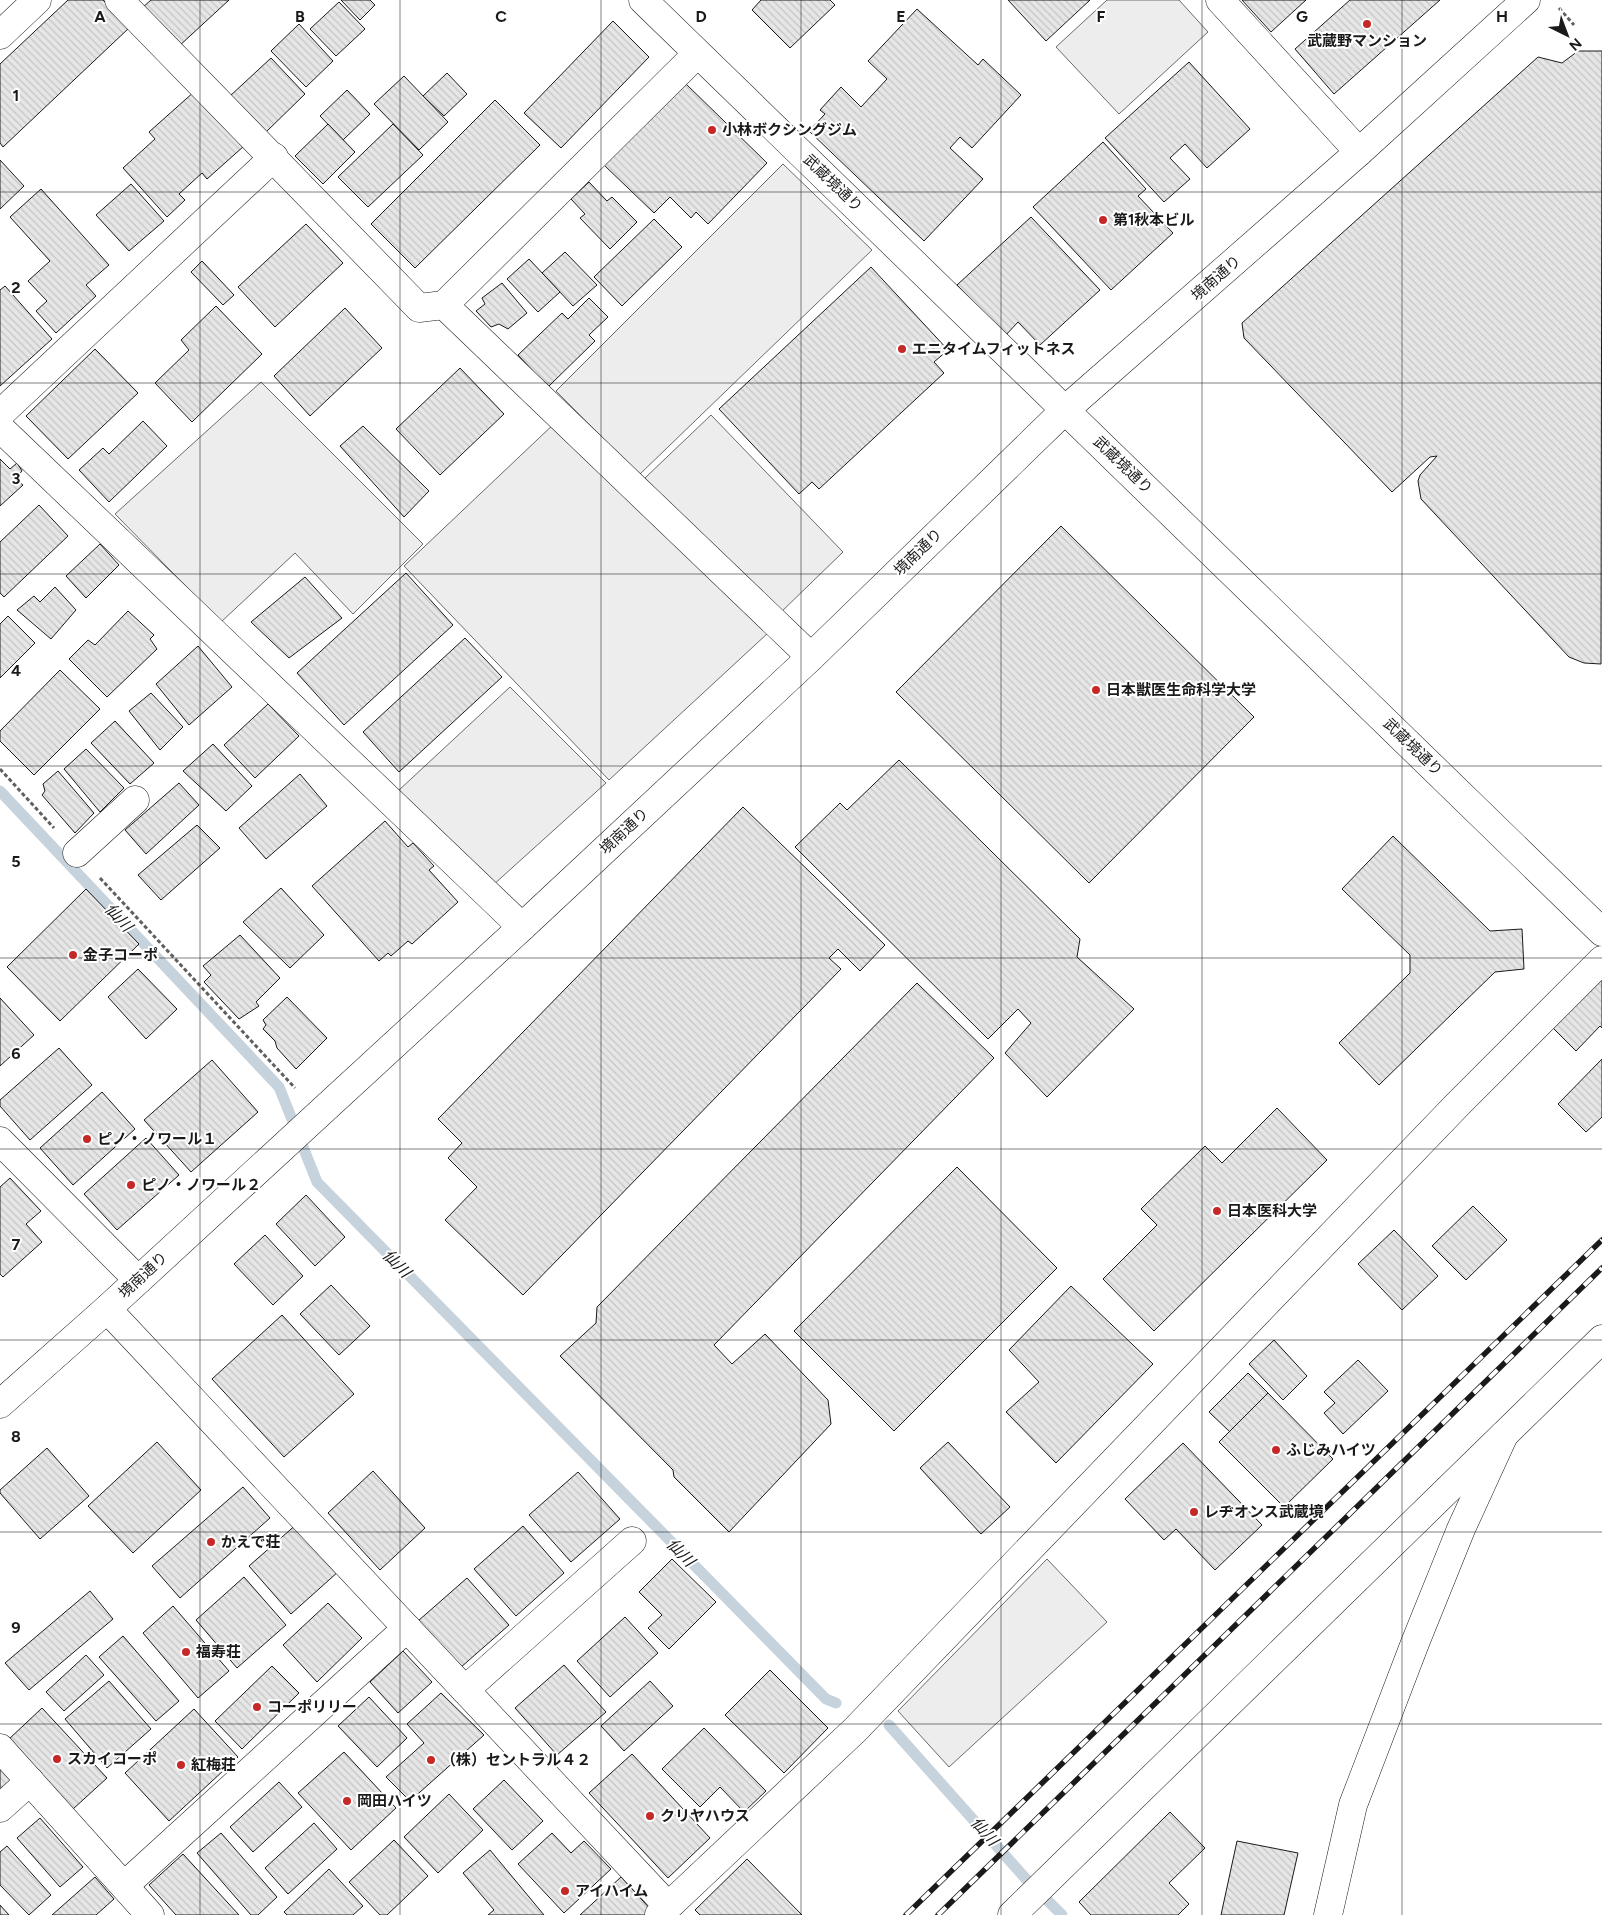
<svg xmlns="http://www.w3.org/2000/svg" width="1602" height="1915" viewBox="0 0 1602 1915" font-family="Figtree,'Noto Sans JP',sans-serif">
  <defs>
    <pattern id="building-back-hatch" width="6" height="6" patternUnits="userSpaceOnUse" patternTransform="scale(1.25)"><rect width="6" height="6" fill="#e6e6e6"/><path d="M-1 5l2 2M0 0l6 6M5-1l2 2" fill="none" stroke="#c5c5c5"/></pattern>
  </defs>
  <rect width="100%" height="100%" fill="#fff"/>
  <g fill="#ededed" stroke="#6a6a6a">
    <path d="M 1107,0 L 1179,0 L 1208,32 L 1119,114 L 1056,47 Z"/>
    <path d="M 783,164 L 872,250 L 639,475 L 556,391 Z"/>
    <path d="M 261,382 L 423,544 L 353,614 L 295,553 L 221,622 L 115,514 Z"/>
    <path d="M 711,415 L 843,552 L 777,616 L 645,478 Z"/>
    <path d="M 557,421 L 768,633 L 609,780 L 404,566 Z"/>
    <path d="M 510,687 L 606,783 L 492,886 L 398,791 Z"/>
    <path d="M 1047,1559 L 1107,1622 L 949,1767 L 898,1711 Z"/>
  </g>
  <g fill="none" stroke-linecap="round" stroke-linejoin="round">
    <g stroke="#c6d2dc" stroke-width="11">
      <path d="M 0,791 L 279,1087 L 317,1182 L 826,1699 L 836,1703"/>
      <path d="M 889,1725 L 1026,1879 L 1062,1915"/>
    </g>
  </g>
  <g fill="url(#building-back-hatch)" stroke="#1a1a1a">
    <path d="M 68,0 L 103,0 L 129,28 L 3,147 L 0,143 L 0,64 Z"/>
    <path d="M 151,0 L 229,0 L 178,47 L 142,8 Z"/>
    <path d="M 341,0 L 370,0 L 375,5 L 360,20 Z"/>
    <path d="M 761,0 L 830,0 L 835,5 L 790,48 L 752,10 Z"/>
    <path d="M 1008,0 L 1090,0 L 1046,41 Z"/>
    <path d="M 1242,0 L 1306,0 L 1271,32 Z"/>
    <path d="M 1350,0 L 1440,0 L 1334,94 L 1295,49 Z"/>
    <path d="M 339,2 L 365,29 L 336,56 L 310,29 Z"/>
    <path d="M 917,9 L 978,65 L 983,59 L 1021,95 L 972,148 L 960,137 L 950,148 L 983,179 L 924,241 L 809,131 L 825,114 L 820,110 L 841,87 L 861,107 L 887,79 L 868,61 Z"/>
    <path d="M 613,21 L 649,57 L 561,148 L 524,113 Z"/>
    <path d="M 299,24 L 333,61 L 306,87 L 271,51 Z"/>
    <path d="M 1578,51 L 1602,51 L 1601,664 L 1584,663 L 1569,657 L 1421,499 L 1418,481 L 1420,475 L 1437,456 L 1430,457 L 1392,492 L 1244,338 L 1242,323 L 1538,57 L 1562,63 Z"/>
    <path d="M 271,58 L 305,94 L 265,133 L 230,96 Z"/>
    <path d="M 1189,62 L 1250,129 L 1207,168 L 1185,144 L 1170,158 L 1190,179 L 1164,202 L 1105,138 Z"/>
    <path d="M 447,73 L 467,94 L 444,116 L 423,96 Z"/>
    <path d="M 404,76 L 448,122 L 419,150 L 374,104 Z"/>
    <path d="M 684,82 L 767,163 L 708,224 L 696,212 L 691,218 L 670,197 L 654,213 L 604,165 Z"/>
    <path d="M 347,90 L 370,114 L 343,140 L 320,116 Z"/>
    <path d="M 195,91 L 244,146 L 207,179 L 202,173 L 179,194 L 185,200 L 167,217 L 123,168 L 155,139 L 149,132 Z"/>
    <path d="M 495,100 L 540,145 L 415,268 L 371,224 Z"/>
    <path d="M 328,124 L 355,152 L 323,184 L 295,156 Z"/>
    <path d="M 393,124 L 423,155 L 368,207 L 338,177 Z"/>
    <path d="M 1103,142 L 1146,189 L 1138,196 L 1173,233 L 1111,290 L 1033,207 Z"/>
    <path d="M 0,160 L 24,186 L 0,209 Z"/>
    <path d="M 589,182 L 607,201 L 612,197 L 637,222 L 610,249 L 580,218 L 585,214 L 571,199 Z"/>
    <path d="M 131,184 L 164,221 L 129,251 L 96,215 Z"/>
    <path d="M 41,189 L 109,265 L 86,285 L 96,296 L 56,333 L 36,311 L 47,301 L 28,281 L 50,261 L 10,217 Z"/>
    <path d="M 1031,217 L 1100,290 L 1040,345 L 1018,322 L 1005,336 L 957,285 Z"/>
    <path d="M 654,219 L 682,247 L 622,306 L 594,277 Z"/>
    <path d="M 306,224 L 343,263 L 275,327 L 238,287 Z"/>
    <path d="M 565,252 L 597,285 L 573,306 L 542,273 Z"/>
    <path d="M 529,259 L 560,292 L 538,312 L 507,279 Z"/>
    <path d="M 202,261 L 234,295 L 223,305 L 191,272 Z"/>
    <path d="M 871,267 L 948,350 L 934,362 L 944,373 L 819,489 L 812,482 L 799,494 L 719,409 Z"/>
    <path d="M 502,283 L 527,313 L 508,329 L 499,324 L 491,327 L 476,311 L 485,304 L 482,298 Z"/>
    <path d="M 5,286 L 52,339 L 0,386 L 0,290 Z"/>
    <path d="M 589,298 L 608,317 L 589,335 L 595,341 L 548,387 L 518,355 L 562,313 L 568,319 Z"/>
    <path d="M 216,306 L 262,354 L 192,422 L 155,383 L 189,350 L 181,340 Z"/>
    <path d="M 345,308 L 382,348 L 310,416 L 274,376 Z"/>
    <path d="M 95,349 L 138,393 L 68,459 L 26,416 Z"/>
    <path d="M 460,368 L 504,414 L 440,475 L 396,429 Z"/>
    <path d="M 143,421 L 167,446 L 109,502 L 79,470 L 103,448 L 109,454 Z"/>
    <path d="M 363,426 L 429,491 L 404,517 L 340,446 Z"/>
    <path d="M 0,459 L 10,469 L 17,463 L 22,471 L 15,479 L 23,485 L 0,506 Z"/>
    <path d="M 39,505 L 68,536 L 4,597 L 0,593 L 0,542 Z"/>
    <path d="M 1061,526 L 1254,717 L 1089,883 L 896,692 Z"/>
    <path d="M 100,544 L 119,565 L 86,598 L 66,576 Z"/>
    <path d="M 406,573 L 453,625 L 344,725 L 297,673 Z"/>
    <path d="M 305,577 L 342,618 L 289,658 L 251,622 Z"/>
    <path d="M 55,587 L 76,610 L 51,639 L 17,610 L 34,596 L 40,602 Z"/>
    <path d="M 128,611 L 154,635 L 150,639 L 157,649 L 107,697 L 69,659 L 88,640 L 95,645 Z"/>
    <path d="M 8,616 L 35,643 L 0,678 L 0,624 Z"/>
    <path d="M 465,638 L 502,677 L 399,772 L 363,732 Z"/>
    <path d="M 198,646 L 232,687 L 189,725 L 156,684 Z"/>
    <path d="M 60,670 L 100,709 L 34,775 L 0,741 L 0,731 Z"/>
    <path d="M 151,693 L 183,727 L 160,750 L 129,711 Z"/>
    <path d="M 268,704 L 299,736 L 255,778 L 224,745 Z"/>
    <path d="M 115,721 L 154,763 L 130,784 L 91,743 Z"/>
    <path d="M 213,744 L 252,786 L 226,811 L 183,771 Z"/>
    <path d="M 86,749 L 124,788 L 100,812 L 64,769 Z"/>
    <path d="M 899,760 L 1080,939 L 1077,957 L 1134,1009 L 1047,1097 L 1005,1053 L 1031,1023 L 1018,1009 L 988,1039 L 795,847 L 840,803 L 847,810 Z"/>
    <path d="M 58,771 L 94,813 L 75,833 L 42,795 L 45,791 L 43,784 Z"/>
    <path d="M 300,774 L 327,806 L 266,859 L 239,828 Z"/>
    <path d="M 179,783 L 199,805 L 146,854 L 125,830 Z"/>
    <path d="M 743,807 L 885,945 L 860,971 L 838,949 L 829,958 L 841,969 L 523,1295 L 445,1220 L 477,1187 L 448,1158 L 462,1143 L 438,1119 Z"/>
    <path d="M 385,821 L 408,847 L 413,843 L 434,866 L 429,870 L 458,902 L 412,944 L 408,941 L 391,956 L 388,953 L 379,961 L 312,886 Z"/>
    <path d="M 197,825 L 220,848 L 161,900 L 138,875 Z"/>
    <path d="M 1393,836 L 1490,931 L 1522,929 L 1524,969 L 1495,972 L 1379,1085 L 1339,1043 L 1410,973 L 1410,955 L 1342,889 Z"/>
    <path d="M 281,888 L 324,935 L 290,968 L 243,922 Z"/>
    <path d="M 86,889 L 139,944 L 60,1021 L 7,967 Z"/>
    <path d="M 240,935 L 280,978 L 256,1002 L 259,1006 L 239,1019 L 204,982 L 211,975 L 203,966 Z"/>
    <path d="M 138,969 L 177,1009 L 146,1039 L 108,997 Z"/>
    <path d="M 1602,977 L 1602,1028 L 1600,1026 L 1576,1051 L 1553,1028 Z"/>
    <path d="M 917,983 L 994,1058 L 714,1345 L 732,1364 L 765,1334 L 828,1400 L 831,1424 L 729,1532 L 674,1477 L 673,1470 L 560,1356 L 596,1323 L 597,1307 Z"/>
    <path d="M 287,997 L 327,1038 L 296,1069 L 277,1048 L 275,1041 L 263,1029 L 266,1025 L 263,1020 Z"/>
    <path d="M 0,998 L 34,1035 L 0,1066 Z"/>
    <path d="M 59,1048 L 92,1085 L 30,1140 L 0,1106 L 0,1100 Z"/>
    <path d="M 1602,1059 L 1602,1117 L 1586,1132 L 1558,1104 Z"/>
    <path d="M 212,1060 L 258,1112 L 191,1172 L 144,1120 Z"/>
    <path d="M 102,1092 L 135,1129 L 73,1185 L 40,1148 Z"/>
    <path d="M 1277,1108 L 1327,1160 L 1154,1331 L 1103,1279 L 1157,1225 L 1141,1209 L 1205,1146 L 1222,1163 Z"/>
    <path d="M 146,1138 L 179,1175 L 117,1230 L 84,1194 Z"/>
    <path d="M 957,1167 L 1057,1268 L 894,1431 L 794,1331 Z"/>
    <path d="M 10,1178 L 41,1211 L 26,1224 L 42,1242 L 3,1277 L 0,1274 L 0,1187 Z"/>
    <path d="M 306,1195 L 345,1237 L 315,1266 L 276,1224 Z"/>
    <path d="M 1473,1206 L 1507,1240 L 1466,1280 L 1432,1246 Z"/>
    <path d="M 1394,1230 L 1438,1276 L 1402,1310 L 1358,1264 Z"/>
    <path d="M 265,1235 L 303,1276 L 273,1305 L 234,1264 Z"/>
    <path d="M 331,1285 L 370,1326 L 339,1355 L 300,1314 Z"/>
    <path d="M 1071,1286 L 1153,1364 L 1056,1463 L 1006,1412 L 1039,1382 L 1009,1350 Z"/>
    <path d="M 282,1315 L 354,1394 L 284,1457 L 212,1379 Z"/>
    <path d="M 1274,1340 L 1307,1376 L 1283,1400 L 1249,1364 Z"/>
    <path d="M 1358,1360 L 1388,1391 L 1343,1434 L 1324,1413 L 1335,1403 L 1324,1392 Z"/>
    <path d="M 1248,1373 L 1268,1393 L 1230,1432 L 1209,1412 Z"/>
    <path d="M 1268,1393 L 1333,1459 L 1284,1507 L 1219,1442 Z"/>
    <path d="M 157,1442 L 201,1490 L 133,1553 L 88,1506 Z"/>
    <path d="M 948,1442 L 1010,1507 L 981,1534 L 920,1468 Z"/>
    <path d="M 1183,1443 L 1262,1525 L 1215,1570 L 1176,1529 L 1164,1540 L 1125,1499 Z"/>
    <path d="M 47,1448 L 89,1496 L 40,1539 L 0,1493 L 0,1490 Z"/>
    <path d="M 373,1471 L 425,1528 L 380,1570 L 328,1513 Z"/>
    <path d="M 578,1472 L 620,1519 L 571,1562 L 529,1515 Z"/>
    <path d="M 243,1487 L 270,1518 L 180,1598 L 152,1566 Z"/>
    <path d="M 298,1523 L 339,1571 L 291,1614 L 249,1566 Z"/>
    <path d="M 523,1526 L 564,1573 L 516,1616 L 474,1569 Z"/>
    <path d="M 672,1559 L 716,1602 L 669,1649 L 648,1628 L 662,1615 L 639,1592 Z"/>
    <path d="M 244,1577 L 286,1625 L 237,1668 L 196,1620 Z"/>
    <path d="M 467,1578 L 509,1625 L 460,1668 L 418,1621 Z"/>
    <path d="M 90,1591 L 113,1619 L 29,1690 L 5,1663 Z"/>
    <path d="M 328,1603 L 362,1638 L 317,1682 L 283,1645 Z"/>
    <path d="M 173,1606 L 229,1671 L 198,1698 L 143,1633 Z"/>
    <path d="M 625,1617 L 658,1653 L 610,1697 L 577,1661 Z"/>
    <path d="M 123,1636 L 179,1701 L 156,1721 L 99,1657 Z"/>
    <path d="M 403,1651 L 432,1682 L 398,1713 L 370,1682 Z"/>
    <path d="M 86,1655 L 104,1675 L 64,1711 L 46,1692 Z"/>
    <path d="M 564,1665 L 606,1712 L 557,1755 L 515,1708 Z"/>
    <path d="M 272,1666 L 299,1693 L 242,1749 L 215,1721 Z"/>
    <path d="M 770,1670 L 828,1728 L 784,1773 L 725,1715 Z"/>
    <path d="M 109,1681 L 151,1729 L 107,1768 L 65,1719 Z"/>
    <path d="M 650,1681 L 673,1706 L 624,1751 L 601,1726 Z"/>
    <path d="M 441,1693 L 484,1735 L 410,1801 L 386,1777 L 424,1743 L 407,1724 Z"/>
    <path d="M 369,1697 L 407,1738 L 377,1767 L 338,1726 Z"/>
    <path d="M 42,1708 L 107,1778 L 73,1809 L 8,1740 Z"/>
    <path d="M 194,1709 L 238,1757 L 169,1821 L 125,1773 Z"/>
    <path d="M 704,1728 L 766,1791 L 744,1812 L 720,1787 L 700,1807 L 662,1769 Z"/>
    <path d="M 344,1752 L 396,1808 L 351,1850 L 298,1793 Z"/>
    <path d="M 632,1754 L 710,1838 L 668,1878 L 589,1793 Z"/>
    <path d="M 0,1762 L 17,1781 L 0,1797 Z"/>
    <path d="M 504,1780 L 543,1821 L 512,1850 L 473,1809 Z"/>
    <path d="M 279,1782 L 302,1807 L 253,1852 L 230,1827 Z"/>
    <path d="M 449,1794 L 483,1830 L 438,1873 L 404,1837 Z"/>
    <path d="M 1170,1812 L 1205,1848 L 1169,1883 L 1189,1904 L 1178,1915 L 1091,1915 L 1079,1902 Z"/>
    <path d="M 40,1818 L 83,1867 L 60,1887 L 17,1838 Z"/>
    <path d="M 314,1823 L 337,1849 L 288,1894 L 265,1868 Z"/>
    <path d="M 221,1833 L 277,1897 L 258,1915 L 251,1915 L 197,1853 Z"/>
    <path d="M 552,1833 L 571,1853 L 584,1841 L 611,1869 L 564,1913 L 518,1864 Z"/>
    <path d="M 394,1840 L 428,1876 L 387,1915 L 380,1915 L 349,1882 Z"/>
    <path d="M 1237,1841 L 1298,1853 L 1284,1915 L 1221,1915 Z"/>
    <path d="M 7,1846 L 51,1895 L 29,1915 L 0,1885 L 0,1852 Z"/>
    <path d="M 490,1850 L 544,1915 L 488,1915 L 494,1910 L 463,1873 Z"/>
    <path d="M 183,1854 L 239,1915 L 176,1915 L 149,1885 Z"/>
    <path d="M 747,1859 L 802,1915 L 700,1915 L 695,1910 Z"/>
    <path d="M 329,1869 L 363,1906 L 353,1915 L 287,1915 L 284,1912 Z"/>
    <path d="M 95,1877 L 114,1899 L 96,1915 L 52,1915 Z"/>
    <path d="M 621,1877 L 654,1913 L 652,1915 L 580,1915 Z"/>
    <path d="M 0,1905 L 9,1915 L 0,1915 Z"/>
  </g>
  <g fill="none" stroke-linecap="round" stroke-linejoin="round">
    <g stroke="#1a1a1a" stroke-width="29">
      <g id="minor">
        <path d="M 119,0 L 419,308 L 444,305 L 697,54"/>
        <path d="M 1220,0 L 1359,152"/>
        <path d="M 0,35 L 37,0"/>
        <path d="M 444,305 L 811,657"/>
        <path d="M 0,414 L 274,157"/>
        <path d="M 0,428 L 522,927"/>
        <path d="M 77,853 L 135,800"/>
        <path d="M 0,1141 L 138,1280"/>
        <path d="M 107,1309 L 668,1906"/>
        <path d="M 0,1404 L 107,1309 L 522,927 L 811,657 L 1065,410 L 1359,152 L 1526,0"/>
        <path d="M 465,1690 L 632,1541"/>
        <path d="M 0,1748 L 150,1915"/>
        <path d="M 0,1808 L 30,1781"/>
        <path d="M 125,1885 L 407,1628"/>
        <path d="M 659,1915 L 855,1730 L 1458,1104 L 1602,960"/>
        <path d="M 1328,1915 L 1353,1805 L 1415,1643 L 1461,1529 L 1504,1435"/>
      </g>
    </g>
    <g stroke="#1a1a1a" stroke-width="29">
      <g id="major">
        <path d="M 643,0 L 1602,932"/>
        <path d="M 1012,1915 L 1602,1339"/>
      </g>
    </g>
    <g stroke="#5f5f5f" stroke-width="3" stroke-dasharray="4 2.5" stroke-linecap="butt">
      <path d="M 1559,8 L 1574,25"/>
      <path d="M 0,769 L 54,828"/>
      <path d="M 100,878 L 295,1088"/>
    </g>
    <use href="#minor" stroke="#fff" stroke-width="28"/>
    <use href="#major" stroke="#fff" stroke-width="28"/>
    <g stroke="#1a1a1a" stroke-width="5.5">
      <g id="rail">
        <path d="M 906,1915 L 1602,1240"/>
        <path d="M 938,1915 L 1602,1268"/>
      </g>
    </g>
    <use href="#rail" stroke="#fff" stroke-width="4" stroke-dasharray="11" stroke-linecap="butt"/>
  </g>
  <path fill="none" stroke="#1a1a1a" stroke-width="1" stroke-opacity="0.55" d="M 200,0 L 200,1915M 400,0 L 400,1915M 601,0 L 601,1915M 801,0 L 801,1915M 1001,0 L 1001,1915M 1202,0 L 1202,1915M 1402,0 L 1402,1915M 0,192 L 1602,192M 0,383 L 1602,383M 0,574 L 1602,574M 0,766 L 1602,766M 0,958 L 1602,958M 0,1149 L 1602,1149M 0,1340 L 1602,1340M 0,1532 L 1602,1532M 0,1724 L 1602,1724"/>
  <g fill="#c62828" stroke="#fff" stroke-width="2">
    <circle cx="1367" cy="24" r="5"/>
    <circle cx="712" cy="130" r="5"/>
    <circle cx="1103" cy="220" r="5"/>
    <circle cx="902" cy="349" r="5"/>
    <circle cx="1096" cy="690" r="5"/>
    <circle cx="73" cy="955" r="5"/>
    <circle cx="87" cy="1139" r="5"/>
    <circle cx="131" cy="1185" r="5"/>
    <circle cx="1217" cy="1211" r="5"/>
    <circle cx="1276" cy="1450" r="5"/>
    <circle cx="1194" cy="1512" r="5"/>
    <circle cx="211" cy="1542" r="5"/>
    <circle cx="186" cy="1652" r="5"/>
    <circle cx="257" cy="1707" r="5"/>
    <circle cx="57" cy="1759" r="5"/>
    <circle cx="431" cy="1760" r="5"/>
    <circle cx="181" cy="1765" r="5"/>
    <circle cx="347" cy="1801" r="5"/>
    <circle cx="650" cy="1816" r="5"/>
    <circle cx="565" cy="1891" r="5"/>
  </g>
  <g text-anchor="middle" stroke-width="4" stroke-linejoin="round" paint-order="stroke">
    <g font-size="15" font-weight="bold" fill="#1a1a1a" stroke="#fff" text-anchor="start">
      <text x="1367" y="46" text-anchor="middle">武蔵野マンション</text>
      <text x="722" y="135">小林ボクシングジム</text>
      <text x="1113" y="225">第1秋本ビル</text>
      <text x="912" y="354">エニタイムフィットネス</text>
      <text x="1106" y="695">日本獣医生命科学大学</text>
      <text x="83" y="960">金子コーポ</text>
      <text x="97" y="1144">ピノ・ノワール１</text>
      <text x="141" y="1190">ピノ・ノワール２</text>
      <text x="1227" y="1216">日本医科大学</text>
      <text x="1286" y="1455">ふじみハイツ</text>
      <text x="1204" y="1517">レヂオンス武蔵境</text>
      <text x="221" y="1547">かえで荘</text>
      <text x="196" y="1657">福寿荘</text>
      <text x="267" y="1712">コーポリリー</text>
      <text x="67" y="1764">スカイコーポ</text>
      <text x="441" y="1765">（株）セントラル４２</text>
      <text x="191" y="1770">紅梅荘</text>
      <text x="357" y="1806">岡田ハイツ</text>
      <text x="660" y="1821">クリヤハウス</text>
      <text x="575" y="1896">アイハイム</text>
    </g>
    <g font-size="15" fill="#1a1a1a" stroke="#fff">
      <text transform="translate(833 183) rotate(44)" y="5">武蔵境通り</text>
      <text transform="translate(1216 278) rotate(-41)" y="5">境南通り</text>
      <text transform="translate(1123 465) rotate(44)" y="5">武蔵境通り</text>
      <text transform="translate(918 552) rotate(-44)" y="5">境南通り</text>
      <text transform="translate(1413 747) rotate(44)" y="5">武蔵境通り</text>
      <text transform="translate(624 831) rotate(-43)" y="5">境南通り</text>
      <text transform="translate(143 1275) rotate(-43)" y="5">境南通り</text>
    </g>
    <g font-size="16" font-style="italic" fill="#1a1a1a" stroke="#fff">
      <text transform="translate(119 917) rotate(47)" y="6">仙川</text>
      <text transform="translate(397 1263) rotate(45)" y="6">仙川</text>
      <text transform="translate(681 1552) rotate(45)" y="6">仙川</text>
      <text transform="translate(985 1831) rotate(48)" y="6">仙川</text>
    </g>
  </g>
  <g font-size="16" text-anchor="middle" font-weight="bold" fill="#1a1a1a" stroke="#fff" stroke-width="4" stroke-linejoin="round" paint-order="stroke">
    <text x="100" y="22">A</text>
    <text x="300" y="22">B</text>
    <text x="501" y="22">C</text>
    <text x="701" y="22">D</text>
    <text x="901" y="22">E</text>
    <text x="1101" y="22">F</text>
    <text x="1302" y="22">G</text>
    <text x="1502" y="22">H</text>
    <text x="16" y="101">1</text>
    <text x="16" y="293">2</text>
    <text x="16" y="484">3</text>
    <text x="16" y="676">4</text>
    <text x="16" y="867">5</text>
    <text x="16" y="1059">6</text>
    <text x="16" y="1250">7</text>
    <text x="16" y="1442">8</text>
    <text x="16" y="1633">9</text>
  </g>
  <g transform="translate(1567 35) rotate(138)" stroke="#ffffff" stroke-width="4" paint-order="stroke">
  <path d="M0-4L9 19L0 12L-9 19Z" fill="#1a1a1a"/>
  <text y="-8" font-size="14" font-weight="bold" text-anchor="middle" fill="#1a1a1a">N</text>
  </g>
</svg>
